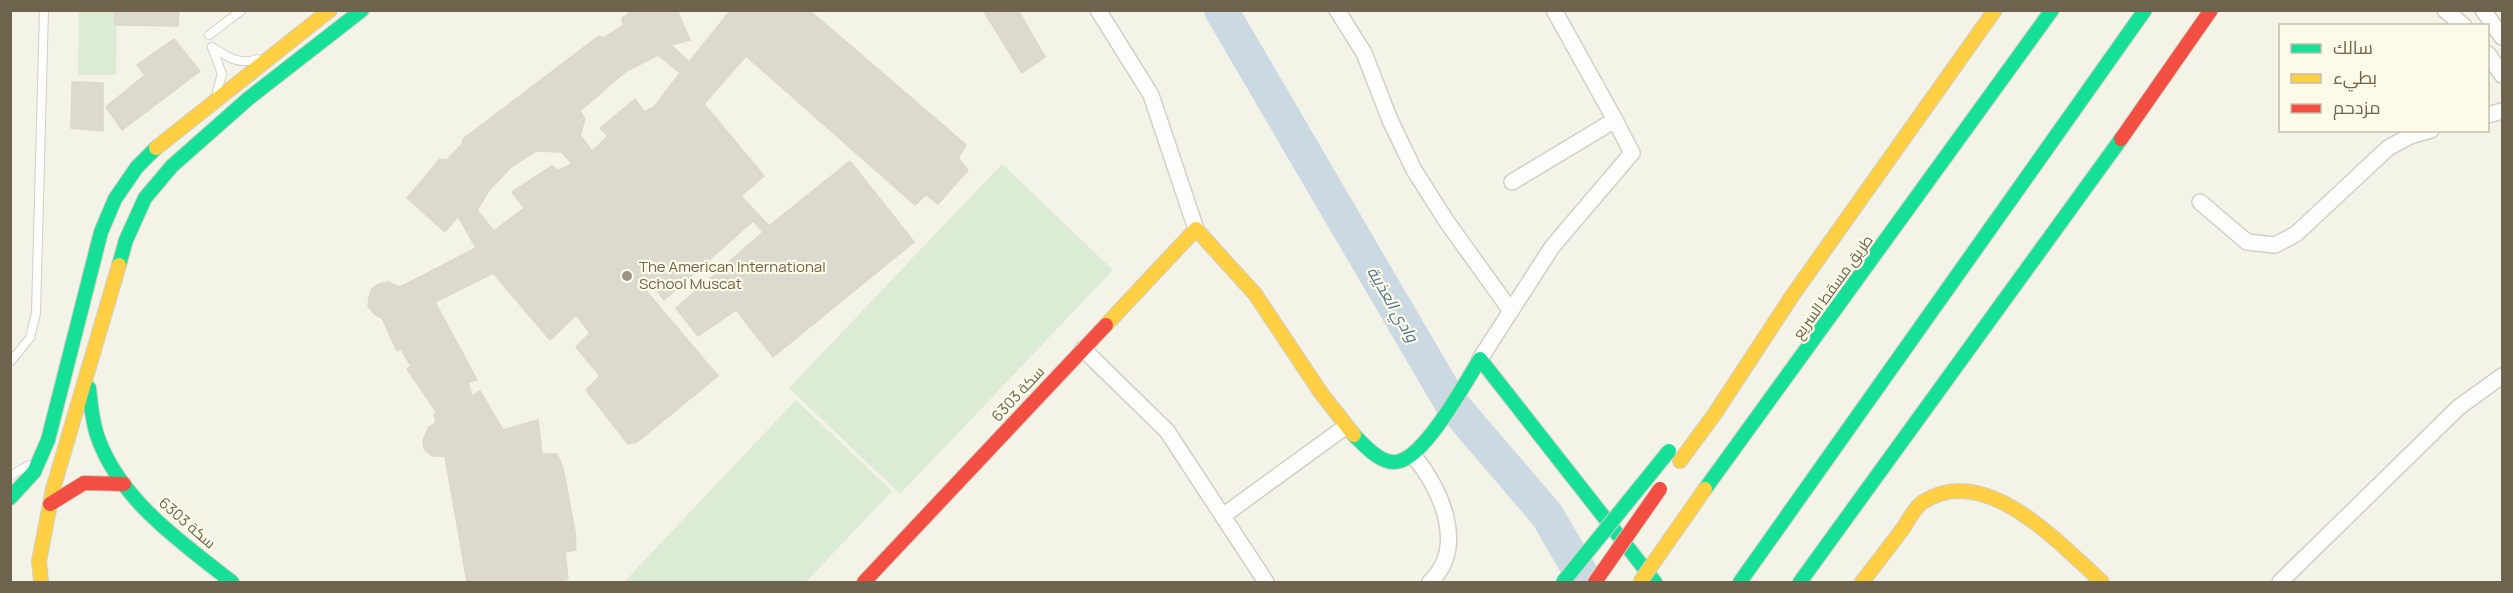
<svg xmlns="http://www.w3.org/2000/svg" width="2513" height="593" viewBox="0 0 2513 593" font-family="Manrope,Cairo,sans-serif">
  <rect width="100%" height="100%" fill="#f4f3e8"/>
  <g fill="#dbebd4">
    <path d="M 79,11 L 117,11 L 116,75 L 78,75 Z"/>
    <path d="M 1002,164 L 1113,270 L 900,494 L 789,388 Z"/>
    <path d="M 796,400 L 892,491 L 806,582 L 624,582 Z"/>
  </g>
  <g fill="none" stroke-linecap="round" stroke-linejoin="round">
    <path stroke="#cbdae2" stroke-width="34" d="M 1221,10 L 1451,403 L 1547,515 L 1586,582"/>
  </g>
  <g fill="#ded9ce" stroke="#dcd8cb" stroke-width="1.5" fill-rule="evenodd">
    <path d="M 115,10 L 179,10 L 178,26 L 115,25 Z"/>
    <path d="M 634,10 L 677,10 L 690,40 L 671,45 L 689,62 L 731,10 L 809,10 L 966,145 L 958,158 L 968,170 L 938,204 L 926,195 L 915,205 L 746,56 L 704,104 L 764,176 L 741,196 L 769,226 L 850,161 L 914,242 L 773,357 L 736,310 L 698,336 L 676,308 L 763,232 L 753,221 L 664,300 L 644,275 L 636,279 L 718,376 L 637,442 L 628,444 L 586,390 L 600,376 L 576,347 L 590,333 L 576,315 L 550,340 L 493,273 L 435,302 L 477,380 L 468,382 L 472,396 L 480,391 L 503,430 L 538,420 L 542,454 L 557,454 L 563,468 L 575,531 L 576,550 L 565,552 L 568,579 L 556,582 L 467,582 L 445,456 L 432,456 L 424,449 L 423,440 L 429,427 L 436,423 L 434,414 L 437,413 L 407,369 L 411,366 L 401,349 L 397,351 L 382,318 L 375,315 L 368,306 L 369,297 L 372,289 L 379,284 L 388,282 L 400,287 L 476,248 L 458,216 L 445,232 L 407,198 L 440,159 L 447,160 L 462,144 L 463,139 L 599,36 L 603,38 L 623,26 L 622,18 ZM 658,55 L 680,73 L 654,107 L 644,112 L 635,99 L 600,128 L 608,136 L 592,151 L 580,135 L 585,119 L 580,111 L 625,72 ZM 536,151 L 562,152 L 572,164 L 558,170 L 552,166 L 512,192 L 524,208 L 494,231 L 477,210 L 490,189 L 511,167 Z"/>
    <path d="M 983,10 L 1018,10 L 1045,57 L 1022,73 Z"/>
    <path d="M 174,39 L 200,71 L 122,130 L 106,107 L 145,75 L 137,65 Z"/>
    <path d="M 72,82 L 103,83 L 103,131 L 71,128 Z"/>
  </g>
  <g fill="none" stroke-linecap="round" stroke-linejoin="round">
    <g stroke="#d2cfc5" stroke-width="10">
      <g id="lane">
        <path d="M 209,35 L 242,10"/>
        <path d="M 212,47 C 226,56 240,66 257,59"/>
        <path d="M 212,47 L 222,74 L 217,91"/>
        <path d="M 10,362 L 30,338 L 36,313 L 44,10"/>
        <path d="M 10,476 L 29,465"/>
      </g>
    </g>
    <g stroke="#d2cfc5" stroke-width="18">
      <g id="street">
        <path d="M 1098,10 L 1151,95 L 1196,229"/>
        <path d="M 1337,10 L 1364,53 L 1390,120 L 1414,170 L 1447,222 L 1511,311"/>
        <path d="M 2445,10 L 2464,26"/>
        <path d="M 2483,10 L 2502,37"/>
        <path d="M 2488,54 L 2502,75"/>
        <path d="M 2488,115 L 2502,111"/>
        <path d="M 1512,182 L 1615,120 L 1554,10"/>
        <path d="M 2200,202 L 2247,242 L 2275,245 L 2296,234 L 2388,148 L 2410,136 L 2431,130"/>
        <path d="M 1083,349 L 1167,431 L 1266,582"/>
        <path d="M 1480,359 L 1552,247 L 1632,153 L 1615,120"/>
        <path d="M 1413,455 C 1440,488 1468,546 1430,582"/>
        <path d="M 1224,515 L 1345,427"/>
        <path d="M 2280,582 L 2459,407 L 2502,376"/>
      </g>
    </g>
    <g stroke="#d1cfc4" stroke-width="16">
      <g id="fast">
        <path d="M 119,265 L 126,240 L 145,198 L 172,166 L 249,98 L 362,10"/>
        <path d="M 89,388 C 91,405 92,422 98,438 C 120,500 182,543 232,582"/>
        <path d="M 1354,435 C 1365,446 1383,467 1400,461 C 1427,453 1465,383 1480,359 L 1655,582"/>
        <path d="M 1705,489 L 2052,10"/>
        <path d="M 10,498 L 34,472 L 48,440 L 101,232 L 115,199 L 137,167 L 156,148"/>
        <path d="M 1740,582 L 2145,10"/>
        <path d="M 1800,582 L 2121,139"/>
      </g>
    </g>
    <g stroke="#d1cfc4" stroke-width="16">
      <g id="slow">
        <path d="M 156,148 L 330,10"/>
        <path d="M 1106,325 L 1196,229 L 1255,294 L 1321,393 L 1354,435"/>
        <path d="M 1680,461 L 1714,415 L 1792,296 L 1995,10"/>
        <path d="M 41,582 L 39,561 L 53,489 L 119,265"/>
        <path d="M 1862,582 C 1876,564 1890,546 1904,527 C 1909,519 1915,507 1923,502 C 1985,461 2060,544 2102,582"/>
      </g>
    </g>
    <g stroke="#d1cfc4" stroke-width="16">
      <g id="jam">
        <path d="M 2121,139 L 2211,10"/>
        <path d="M 50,504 L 84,483 L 124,484"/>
        <path d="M 864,582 L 1106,325"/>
      </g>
    </g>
    <use href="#lane" stroke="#fdfdfc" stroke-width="8"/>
    <use href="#street" stroke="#fdfdfc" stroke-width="15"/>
    <use href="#fast" stroke="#16e098" stroke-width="14"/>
    <use href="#slow" stroke="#ffcf43" stroke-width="14"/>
    <use href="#jam" stroke="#f24e42" stroke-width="14"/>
    <g stroke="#d3d0c6" stroke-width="16" stroke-linecap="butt">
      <path id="fast-bridge" d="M 1563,582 L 1669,451"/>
    </g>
    <g stroke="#d3d0c6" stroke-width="16" stroke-linecap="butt">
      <path id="slow-bridge" d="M 1640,582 L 1705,489"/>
    </g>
    <g stroke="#d3d0c6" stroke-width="16" stroke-linecap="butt">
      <path id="jam-bridge" d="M 1595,582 L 1660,489"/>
    </g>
    <use href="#fast-bridge" stroke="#16e098" stroke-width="14"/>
    <use href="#slow-bridge" stroke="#ffcf43" stroke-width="14"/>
    <use href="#jam-bridge" stroke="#f24e42" stroke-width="14"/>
  </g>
  <circle fill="#9d9583" stroke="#fdfbe8" stroke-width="2" cx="627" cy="276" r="6"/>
  <g text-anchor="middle" stroke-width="4.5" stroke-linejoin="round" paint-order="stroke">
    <g font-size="15" fill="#6e634c" stroke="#fdfbe8" text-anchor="start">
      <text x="639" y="272">The American International<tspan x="639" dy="17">School Muscat</tspan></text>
    </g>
    <g font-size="15" fill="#6e634c" stroke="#fdfbe8">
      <text transform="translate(1833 287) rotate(-54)" y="5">طريق مسقط السريع</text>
      <text transform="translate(1018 394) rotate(-47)" y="5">سكة 6303</text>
      <text transform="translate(187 523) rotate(41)" y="5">سكة 6303</text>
    </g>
    <g font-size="16" font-style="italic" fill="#527493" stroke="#fdfbe8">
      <text transform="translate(1393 304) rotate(60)" y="6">وادي العذيبة</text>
    </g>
  </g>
  <rect width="2513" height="593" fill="none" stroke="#6e634c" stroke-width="24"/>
  <rect x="2279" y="24" width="210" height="108" fill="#fdfbe8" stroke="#c4beaa" stroke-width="1.5"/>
  <rect x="2291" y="44" width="30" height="9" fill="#16e098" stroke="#c4beaa" stroke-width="1.5"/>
  <text x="2333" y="54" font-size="18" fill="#6e634c">سالك</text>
  <rect x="2291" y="74" width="30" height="9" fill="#ffcf43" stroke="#c4beaa" stroke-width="1.5"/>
  <text x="2333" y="84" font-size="18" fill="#6e634c">بطيء</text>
  <rect x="2291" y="104" width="30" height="9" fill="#f24e42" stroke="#c4beaa" stroke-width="1.5"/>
  <text x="2333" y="114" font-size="18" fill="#6e634c">مزدحم</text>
</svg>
